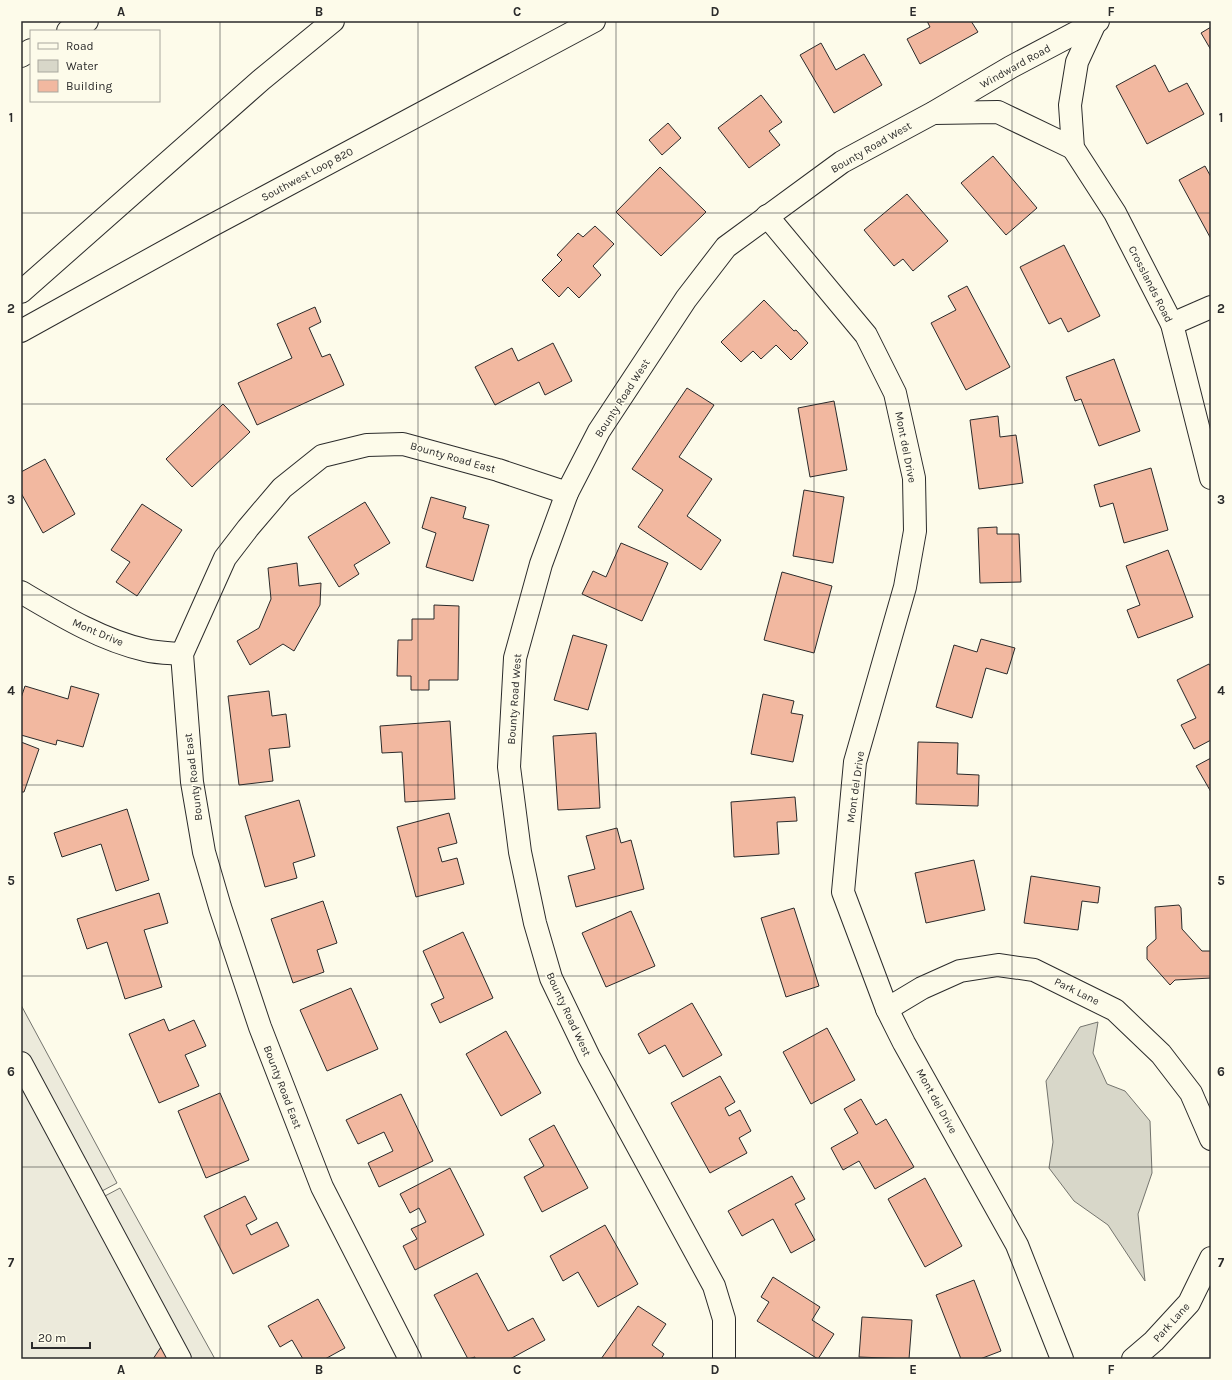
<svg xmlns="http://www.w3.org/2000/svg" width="1232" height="1380" viewBox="0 0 1232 1380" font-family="Karla,sans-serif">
  <rect width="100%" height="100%" fill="#fdfbea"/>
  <path fill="#eceadb" stroke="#74746e" d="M 21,1005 L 117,1183 L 102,1191 L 105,1196 L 120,1188 L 215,1359 L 21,1359 Z"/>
  <path fill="#d8d7c9" stroke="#74746e" d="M 1098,1022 L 1093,1053 L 1107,1084 L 1125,1091 L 1150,1121 L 1152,1173 L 1138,1214 L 1145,1281 L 1108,1225 L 1074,1201 L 1049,1168 L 1053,1142 L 1046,1081 L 1080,1027 Z"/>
  <g fill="#f2b8a0" stroke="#2b2b2b">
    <path d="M 927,21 L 971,21 L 978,32 L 920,64 L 907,39 L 930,27 Z"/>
    <path d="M 1211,27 L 1211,50 L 1201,33 Z"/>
    <path d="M 821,43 L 836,70 L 864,54 L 882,85 L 834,113 L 800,55 Z"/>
    <path d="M 1155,65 L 1169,92 L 1187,83 L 1204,114 L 1147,144 L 1116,86 Z"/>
    <path d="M 761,95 L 782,122 L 769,131 L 780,145 L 749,168 L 718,128 Z"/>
    <path d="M 668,123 L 681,138 L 662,155 L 649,140 Z"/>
    <path d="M 993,156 L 1037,208 L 1006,235 L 961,183 Z"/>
    <path d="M 1205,166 L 1211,177 L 1211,239 L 1179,180 Z"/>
    <path d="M 660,167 L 706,212 L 661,256 L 616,212 Z"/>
    <path d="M 907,194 L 948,241 L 913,271 L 903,259 L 894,266 L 864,230 Z"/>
    <path d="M 595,226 L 614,244 L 593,266 L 601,275 L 579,298 L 568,287 L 559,297 L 542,280 L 562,260 L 557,255 L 578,233 L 583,237 Z"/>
    <path d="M 1064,245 L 1100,316 L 1068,332 L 1061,318 L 1049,324 L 1020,267 Z"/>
    <path d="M 967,286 L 1010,367 L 966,390 L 931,323 L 956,310 L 948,296 Z"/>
    <path d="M 764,300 L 794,331 L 796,330 L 808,343 L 791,360 L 776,345 L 761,359 L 753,351 L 741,362 L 721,342 Z"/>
    <path d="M 315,307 L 321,322 L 309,328 L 322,357 L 330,354 L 344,385 L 257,425 L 238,383 L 292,358 L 277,324 Z"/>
    <path d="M 553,343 L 572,381 L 545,395 L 539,382 L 495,405 L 475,367 L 512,348 L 518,361 Z"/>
    <path d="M 1114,359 L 1140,431 L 1099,446 L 1081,399 L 1075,401 L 1066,377 Z"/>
    <path d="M 687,388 L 714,405 L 679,457 L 712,479 L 687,516 L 721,540 L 701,570 L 638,527 L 663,490 L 632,469 Z"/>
    <path d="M 834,401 L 847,470 L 810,477 L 798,408 Z"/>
    <path d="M 223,404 L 250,432 L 192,487 L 166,459 Z"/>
    <path d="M 998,416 L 1000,437 L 1016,435 L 1023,483 L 979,489 L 970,420 Z"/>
    <path d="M 45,459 L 75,514 L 43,533 L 21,493 L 21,472 Z"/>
    <path d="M 1151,468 L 1168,530 L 1124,543 L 1113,503 L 1100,507 L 1094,485 Z"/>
    <path d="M 804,490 L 844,497 L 833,563 L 793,556 Z"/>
    <path d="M 431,497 L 466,507 L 463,518 L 489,525 L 473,581 L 426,567 L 436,533 L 422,528 Z"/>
    <path d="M 365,502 L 390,543 L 354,565 L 359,574 L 339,587 L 308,537 Z"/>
    <path d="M 142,504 L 182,530 L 137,596 L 116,582 L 130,562 L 111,550 Z"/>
    <path d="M 997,527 L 997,534 L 1019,534 L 1021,582 L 980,583 L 978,528 Z"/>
    <path d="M 621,543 L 668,563 L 642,621 L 582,594 L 593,571 L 606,577 Z"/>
    <path d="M 1168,550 L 1193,617 L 1138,638 L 1127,610 L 1140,605 L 1126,566 Z"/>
    <path d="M 297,563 L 299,586 L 321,583 L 320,605 L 294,651 L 283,644 L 250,665 L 237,641 L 259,628 L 271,599 L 268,568 Z"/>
    <path d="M 782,572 L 832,586 L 814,653 L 764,640 Z"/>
    <path d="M 434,605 L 459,606 L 458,680 L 429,680 L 429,690 L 411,690 L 411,676 L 397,676 L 398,640 L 412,640 L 412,619 L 434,619 Z"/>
    <path d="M 573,635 L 607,645 L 588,710 L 554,700 Z"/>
    <path d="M 981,639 L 1015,648 L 1007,674 L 986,668 L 972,718 L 936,707 L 954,645 L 977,652 Z"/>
    <path d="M 1209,664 L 1211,667 L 1211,740 L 1194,749 L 1181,725 L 1196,718 L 1177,680 Z"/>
    <path d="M 25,686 L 68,699 L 71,686 L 99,694 L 83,747 L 57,740 L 56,745 L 21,735 L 21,698 Z"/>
    <path d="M 269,691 L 272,716 L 286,714 L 290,747 L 269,749 L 273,781 L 239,785 L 228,696 Z"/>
    <path d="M 763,694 L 794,701 L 791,713 L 803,715 L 793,762 L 751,754 Z"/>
    <path d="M 450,721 L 455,799 L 405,802 L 402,752 L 382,753 L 380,726 Z"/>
    <path d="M 596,733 L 600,808 L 558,810 L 553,736 Z"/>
    <path d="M 21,742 L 39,749 L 24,792 L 21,792 Z"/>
    <path d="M 918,742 L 958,743 L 957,774 L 979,775 L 978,806 L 916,804 Z"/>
    <path d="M 1211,758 L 1211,792 L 1196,766 Z"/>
    <path d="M 795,797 L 797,821 L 777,822 L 779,854 L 734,857 L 731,802 Z"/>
    <path d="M 299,800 L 315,856 L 293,863 L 297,878 L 265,887 L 245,816 Z"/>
    <path d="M 127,809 L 149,880 L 116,891 L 101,844 L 62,857 L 54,833 Z"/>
    <path d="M 449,813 L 457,843 L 438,848 L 442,862 L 457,858 L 464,884 L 416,897 L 397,827 Z"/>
    <path d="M 617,828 L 621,843 L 631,840 L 644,889 L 576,907 L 568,876 L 595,869 L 586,836 Z"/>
    <path d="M 974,860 L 985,910 L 926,923 L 915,873 Z"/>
    <path d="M 1031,876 L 1100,887 L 1098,903 L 1082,901 L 1078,930 L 1024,923 Z"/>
    <path d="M 159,893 L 168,923 L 144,930 L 162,987 L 125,999 L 107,942 L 87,949 L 77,919 Z"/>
    <path d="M 323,901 L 337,943 L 317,950 L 324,972 L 293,983 L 271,919 Z"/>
    <path d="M 1179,905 L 1181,908 L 1182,929 L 1202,951 L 1211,951 L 1211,978 L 1175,980 L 1170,985 L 1147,959 L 1147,947 L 1156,939 L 1155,907 Z"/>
    <path d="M 794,908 L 819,986 L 786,997 L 761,918 Z"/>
    <path d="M 631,911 L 655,966 L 606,987 L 582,933 Z"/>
    <path d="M 463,932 L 493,998 L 440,1023 L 431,1004 L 444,998 L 423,951 Z"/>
    <path d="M 351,988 L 378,1049 L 327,1071 L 300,1010 Z"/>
    <path d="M 692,1003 L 722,1055 L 683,1077 L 665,1045 L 649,1054 L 638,1034 Z"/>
    <path d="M 164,1019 L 169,1031 L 194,1020 L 206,1046 L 185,1055 L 199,1086 L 159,1103 L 129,1034 Z"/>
    <path d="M 827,1028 L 855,1080 L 811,1104 L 783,1052 Z"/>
    <path d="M 506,1031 L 541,1093 L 501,1116 L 466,1054 Z"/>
    <path d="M 720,1076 L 735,1102 L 725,1108 L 729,1116 L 740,1110 L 751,1131 L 739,1138 L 747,1153 L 710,1173 L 671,1103 Z"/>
    <path d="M 220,1093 L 249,1160 L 206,1178 L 178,1111 Z"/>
    <path d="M 401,1094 L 433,1161 L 379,1187 L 368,1163 L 393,1151 L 384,1132 L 358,1144 L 346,1120 Z"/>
    <path d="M 861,1099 L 876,1125 L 886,1119 L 914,1167 L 875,1189 L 859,1161 L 843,1170 L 831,1148 L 858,1133 L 844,1109 Z"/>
    <path d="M 554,1125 L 588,1188 L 542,1212 L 524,1177 L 544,1166 L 529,1139 Z"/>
    <path d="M 450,1168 L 484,1235 L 415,1270 L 403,1246 L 417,1239 L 411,1229 L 426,1222 L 419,1208 L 410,1213 L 400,1194 Z"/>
    <path d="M 792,1176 L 805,1199 L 795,1204 L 815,1240 L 791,1253 L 773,1219 L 742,1236 L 728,1211 Z"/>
    <path d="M 925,1178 L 962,1246 L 925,1267 L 888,1199 Z"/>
    <path d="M 245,1196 L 257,1219 L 246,1225 L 251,1235 L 277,1222 L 289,1246 L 233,1274 L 204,1216 Z"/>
    <path d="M 605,1225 L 638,1284 L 598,1307 L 578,1272 L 563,1281 L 550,1256 Z"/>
    <path d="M 477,1273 L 508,1331 L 533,1318 L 545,1340 L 510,1359 L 475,1359 L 475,1357 L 468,1359 L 434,1295 Z"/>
    <path d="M 773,1277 L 820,1307 L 812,1320 L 834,1334 L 818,1359 L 757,1321 L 769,1302 L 761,1297 Z"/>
    <path d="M 974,1280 L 1001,1351 L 980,1359 L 961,1359 L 936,1295 Z"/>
    <path d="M 318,1299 L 345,1348 L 325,1359 L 303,1359 L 292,1340 L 280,1347 L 268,1326 Z"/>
    <path d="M 638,1306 L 666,1324 L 652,1345 L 664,1354 L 661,1359 L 601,1359 Z"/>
    <path d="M 862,1317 L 912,1320 L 909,1359 L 859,1357 Z"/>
    <path d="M 161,1347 L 168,1359 L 153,1359 Z"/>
  </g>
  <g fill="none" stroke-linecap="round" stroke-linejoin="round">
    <g stroke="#2b2b2b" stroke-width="24">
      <g id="minor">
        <path d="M 1095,23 L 1077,62 L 1070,105 L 1073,148 L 1115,213 L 1172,324 L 1211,478"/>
        <path d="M 934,113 L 998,112 L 1073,148"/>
        <path d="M 767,216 L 866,335 L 895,393 L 914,478 L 915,531 L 905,587 L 855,762 L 843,892 L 887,1009 L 904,1043 L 1017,1245 L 1062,1359"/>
        <path d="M 1172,324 L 1211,307"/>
        <path d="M 21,592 C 60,615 101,640 145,650 C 157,653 170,653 182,654"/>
        <path d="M 887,1009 L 922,988 L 960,971 L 998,965 L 1034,970 L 1115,1010 L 1161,1054 L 1191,1093 L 1211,1139"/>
        <path d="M 21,1063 L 180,1359"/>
        <path d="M 410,1359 L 322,1187 L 260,1027 L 220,907 L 204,852 L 192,782 L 182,654 L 225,558 L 248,528 L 282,488 L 322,456 L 367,445 L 403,444 L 498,470 L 567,493"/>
        <path d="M 724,1359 L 724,1319 L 714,1286 L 589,1057 L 551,978 L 535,923 L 520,852 L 509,767 L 515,658 L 541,564 L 567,493 L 599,431 L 686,299 L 726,247 L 842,162 L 933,113 L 1011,67 L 1098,21"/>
        <path d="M 1133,1359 L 1154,1341 L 1189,1303 L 1211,1258"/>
      </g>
    </g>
    <g stroke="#2b2b2b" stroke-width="24">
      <path id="major" d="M 21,331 L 207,228 L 594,21"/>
    </g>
    <g stroke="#2b2b2b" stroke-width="24">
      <g id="highway">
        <path d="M 68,31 L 87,21"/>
        <path d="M 21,56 L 31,50"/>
        <path d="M 21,292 L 261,80 L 333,21"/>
      </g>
    </g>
    <use href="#minor" stroke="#fdfbea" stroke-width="22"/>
    <use href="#major" stroke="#fdfbea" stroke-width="22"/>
    <use href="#highway" stroke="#fdfbea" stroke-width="22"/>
  </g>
  <path fill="none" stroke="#2b2b2b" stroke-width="1" stroke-opacity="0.55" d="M 220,21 L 220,1359M 418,21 L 418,1359M 616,21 L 616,1359M 814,21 L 814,1359M 1012,21 L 1012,1359M 21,213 L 1211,213M 21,404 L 1211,404M 21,595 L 1211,595M 21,785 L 1211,785M 21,976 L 1211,976M 21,1167 L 1211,1167"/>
  <g text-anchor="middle" stroke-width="3" stroke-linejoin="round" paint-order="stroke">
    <g font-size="11" fill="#2b2b2b" stroke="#fdfbea">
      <text transform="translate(1015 66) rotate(-29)" y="4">Windward Road</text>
      <text transform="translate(871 147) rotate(-30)" y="4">Bounty Road West</text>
      <text transform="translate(307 174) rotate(-28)" y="4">Southwest Loop 820</text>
      <text transform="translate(1151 284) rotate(63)" y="4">Crosslands Road</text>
      <text transform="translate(622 398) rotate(-57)" y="4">Bounty Road West</text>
      <text transform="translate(906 447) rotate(79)" y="4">Mont del Drive</text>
      <text transform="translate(453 457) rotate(16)" y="4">Bounty Road East</text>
      <text transform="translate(98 632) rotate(23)" y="4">Mont Drive</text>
      <text transform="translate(514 699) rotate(-86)" y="4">Bounty Road West</text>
      <text transform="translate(193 777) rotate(-97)" y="4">Bounty Road East</text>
      <text transform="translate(855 787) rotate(-82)" y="4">Mont del Drive</text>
      <text transform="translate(1077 991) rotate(26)" y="4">Park Lane</text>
      <text transform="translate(569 1014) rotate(65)" y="4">Bounty Road West</text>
      <text transform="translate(283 1087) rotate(69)" y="4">Bounty Road East</text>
      <text transform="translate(937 1101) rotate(61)" y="4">Mont del Drive</text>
      <text transform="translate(1171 1322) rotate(-48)" y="4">Park Lane</text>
    </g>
  </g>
  <rect width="1232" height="1380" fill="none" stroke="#fdfbea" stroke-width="44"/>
  <rect x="30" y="30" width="130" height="72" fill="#fdfbea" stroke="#a9a89e"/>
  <rect x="38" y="43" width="20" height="6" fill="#fdfbea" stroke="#a9a89e"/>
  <text x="66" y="50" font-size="12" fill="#2b2b2b">Road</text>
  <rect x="38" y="60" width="20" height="12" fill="#d8d7c9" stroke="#a9a89e"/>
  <text x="66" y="70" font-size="12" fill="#2b2b2b">Water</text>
  <rect x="38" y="80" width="20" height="12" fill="#f2b8a0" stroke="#a9a89e"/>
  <text x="66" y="90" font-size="12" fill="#2b2b2b">Building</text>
  <path d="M32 1342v6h58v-6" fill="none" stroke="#2b2b2b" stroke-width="2"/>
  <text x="38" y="1342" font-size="12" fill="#2b2b2b" stroke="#fdfbea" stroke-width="3" paint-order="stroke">20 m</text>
  <rect x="22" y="22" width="1188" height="1336" fill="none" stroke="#2b2b2b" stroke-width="1.5"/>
  <g font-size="13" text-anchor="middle" font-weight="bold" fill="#2b2b2b">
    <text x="121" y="16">A</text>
    <text x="319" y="16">B</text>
    <text x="517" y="16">C</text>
    <text x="715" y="16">D</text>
    <text x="913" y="16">E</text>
    <text x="1111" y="16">F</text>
    <text x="11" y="122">1</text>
    <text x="1221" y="122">1</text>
    <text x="11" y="313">2</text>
    <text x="1221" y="313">2</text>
    <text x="11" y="504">3</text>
    <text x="1221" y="504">3</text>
    <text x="11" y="695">4</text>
    <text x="1221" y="695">4</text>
    <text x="11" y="885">5</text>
    <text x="1221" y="885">5</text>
    <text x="11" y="1076">6</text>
    <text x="1221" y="1076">6</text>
    <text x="11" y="1267">7</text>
    <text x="1221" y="1267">7</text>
    <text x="121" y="1374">A</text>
    <text x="319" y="1374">B</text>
    <text x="517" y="1374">C</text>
    <text x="715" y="1374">D</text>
    <text x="913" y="1374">E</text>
    <text x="1111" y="1374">F</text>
  </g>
</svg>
